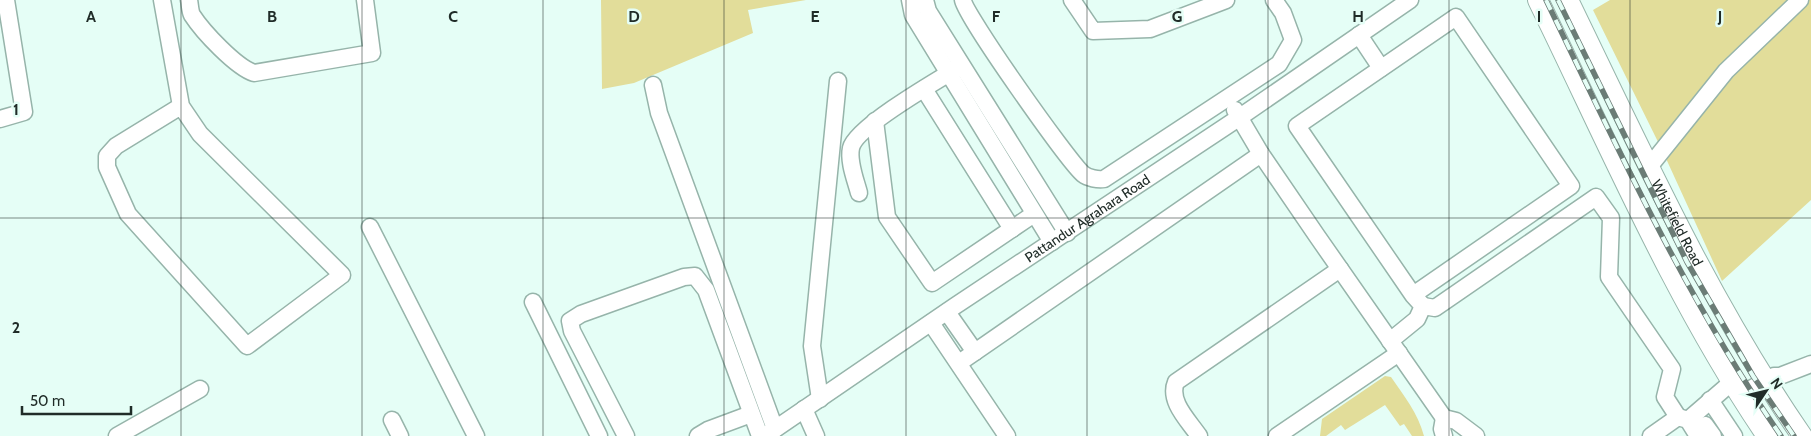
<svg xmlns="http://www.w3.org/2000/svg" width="1811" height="436" viewBox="0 0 1811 436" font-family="Cabin,sans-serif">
  <rect width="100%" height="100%" fill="#e5fef6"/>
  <g fill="#e2dd9a">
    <path d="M 601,0 L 806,0 L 748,10 L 753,33 L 634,83 L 602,89 Z"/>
    <path d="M 1610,0 L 1811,0 L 1811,200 L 1722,281 L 1663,152 L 1593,10 Z"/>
    <path d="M 1385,376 L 1391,377 C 1404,396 1418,413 1424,436 L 1412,436 L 1404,424 L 1400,426 L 1385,405 L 1345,430 L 1341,425 L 1326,436 L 1320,436 L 1322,419 Z"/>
  </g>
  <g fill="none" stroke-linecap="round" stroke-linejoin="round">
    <g stroke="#96b4aa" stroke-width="19">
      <g id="minor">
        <path d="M 162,0 L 181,106 L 200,134 L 342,275 L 247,346 L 128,214 L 107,167 L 107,156 L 116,146 L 181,106"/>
        <path d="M 189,0 C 190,5 190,11 192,15 C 203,32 236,67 254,73 L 372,53 L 365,0"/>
        <path d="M 910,0 L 913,15 L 1052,242"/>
        <path d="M 925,0 L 928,11 L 1067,233"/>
        <path d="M 963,0 C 964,14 1068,161 1083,174 C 1088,178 1098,180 1104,179 L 1279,64 L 1293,40 L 1283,13 L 1274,0"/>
        <path d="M 1072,0 L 1093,31 L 1150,29 L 1226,0"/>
        <path d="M 1359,35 L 1381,68"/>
        <path d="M 653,85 L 659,113 L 775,429"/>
        <path d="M 924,89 L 1012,229"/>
        <path d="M 1235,110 L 1261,154 L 1317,236 L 1444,418 L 1456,421 L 1476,436"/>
        <path d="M 0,119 L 24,112 L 6,0"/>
        <path d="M 875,121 L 887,217 L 932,283 L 1034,214"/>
        <path d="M 1649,167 L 1726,71 L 1800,0"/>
        <path d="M 859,193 C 856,181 848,162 851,148 C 855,128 936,81 956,69"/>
        <path d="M 370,227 L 476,436"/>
        <path d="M 533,302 L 599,436"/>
        <path d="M 1423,306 L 1435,308 L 1596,197 L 1611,218 L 1609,277 L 1672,369 L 1665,397 L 1678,417"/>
        <path d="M 947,312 L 975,352"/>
        <path d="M 931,323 L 1007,436"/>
        <path d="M 1390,341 L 1417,319 L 1423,306 L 1413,295 L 1297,126 L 1456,17 L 1571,186 L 1413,295"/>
        <path d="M 959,363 L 1261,154"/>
        <path d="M 1740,395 L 1774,376 L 1780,376 L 1811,364"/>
        <path d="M 820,399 L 812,346 L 838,81"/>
        <path d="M 1710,400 L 1734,436"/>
        <path d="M 804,409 L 816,436"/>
        <path d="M 1444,418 L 1442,429 L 1444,436"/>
        <path d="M 392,420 L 400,436"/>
        <path d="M 1688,420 L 1732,382"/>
        <path d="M 1705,425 L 1713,436"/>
        <path d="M 117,436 L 200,389"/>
        <path d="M 626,436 L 572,331 L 570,321 L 581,314 L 684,277 L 695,276 L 706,290 L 760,436"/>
        <path d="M 698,436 L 708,430 L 751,414"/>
        <path id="s1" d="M 765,436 L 955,306 L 1240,117 L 1410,0"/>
        <path d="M 1199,436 C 1188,420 1168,401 1176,382 L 1340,269"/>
        <path d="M 1277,436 L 1399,353"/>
        <path d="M 1651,436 L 1678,417 L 1688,420 L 1698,436"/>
      </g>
    </g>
    <g stroke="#96b4aa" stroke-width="22">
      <g id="major">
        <path d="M 1538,0 C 1610,147 1675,301 1767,436"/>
        <path id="s2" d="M 1568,0 C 1640,148 1708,300 1802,436"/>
      </g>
    </g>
    <use href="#minor" stroke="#fff" stroke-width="16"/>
    <use href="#major" stroke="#fff" stroke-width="20"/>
    <g stroke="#6b7c76" stroke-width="5.5">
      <g id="rail">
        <path d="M 1546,0 C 1618,149 1687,300 1781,436"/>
        <path d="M 1558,0 L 1687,262 L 1753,376 L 1794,436"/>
      </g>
    </g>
    <use href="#rail" stroke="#e5fef6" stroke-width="4" stroke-dasharray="11" stroke-linecap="butt"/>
  </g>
  <path fill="none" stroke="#202c28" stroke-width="1" stroke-opacity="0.55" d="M 181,0 L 181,436M 362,0 L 362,436M 543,0 L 543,436M 724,0 L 724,436M 906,0 L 906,436M 1087,0 L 1087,436M 1268,0 L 1268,436M 1449,0 L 1449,436M 1630,0 L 1630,436M 0,218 L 1811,218"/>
  <g text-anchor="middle" stroke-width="5" stroke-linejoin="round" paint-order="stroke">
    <g font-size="14" fill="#202c28" stroke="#e5fef6">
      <text dy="5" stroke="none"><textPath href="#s1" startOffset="389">Pattandur Agrahara Road</textPath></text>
      <text dy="5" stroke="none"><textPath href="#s2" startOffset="248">Whitefield Road</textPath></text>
    </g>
  </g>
  <g font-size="16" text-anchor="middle" font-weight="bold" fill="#202c28" stroke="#e5fef6" stroke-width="5" stroke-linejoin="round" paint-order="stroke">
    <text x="91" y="22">A</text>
    <text x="272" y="22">B</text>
    <text x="453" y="22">C</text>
    <text x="634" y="22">D</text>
    <text x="815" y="22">E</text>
    <text x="996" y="22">F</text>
    <text x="1177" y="22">G</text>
    <text x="1358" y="22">H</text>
    <text x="1539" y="22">I</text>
    <text x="1720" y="22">J</text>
    <text x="16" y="115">1</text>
    <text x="16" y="333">2</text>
  </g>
  <g transform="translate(1766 391) rotate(55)" stroke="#e5fef6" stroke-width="4" paint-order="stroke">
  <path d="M0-4L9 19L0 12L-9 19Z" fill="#202c28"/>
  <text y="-8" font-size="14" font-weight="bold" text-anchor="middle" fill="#202c28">N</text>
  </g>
  <path d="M22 406v8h109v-8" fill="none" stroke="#202c28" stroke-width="2.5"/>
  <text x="30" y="406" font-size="15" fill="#202c28" stroke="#e5fef6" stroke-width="4" paint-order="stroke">50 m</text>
</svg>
